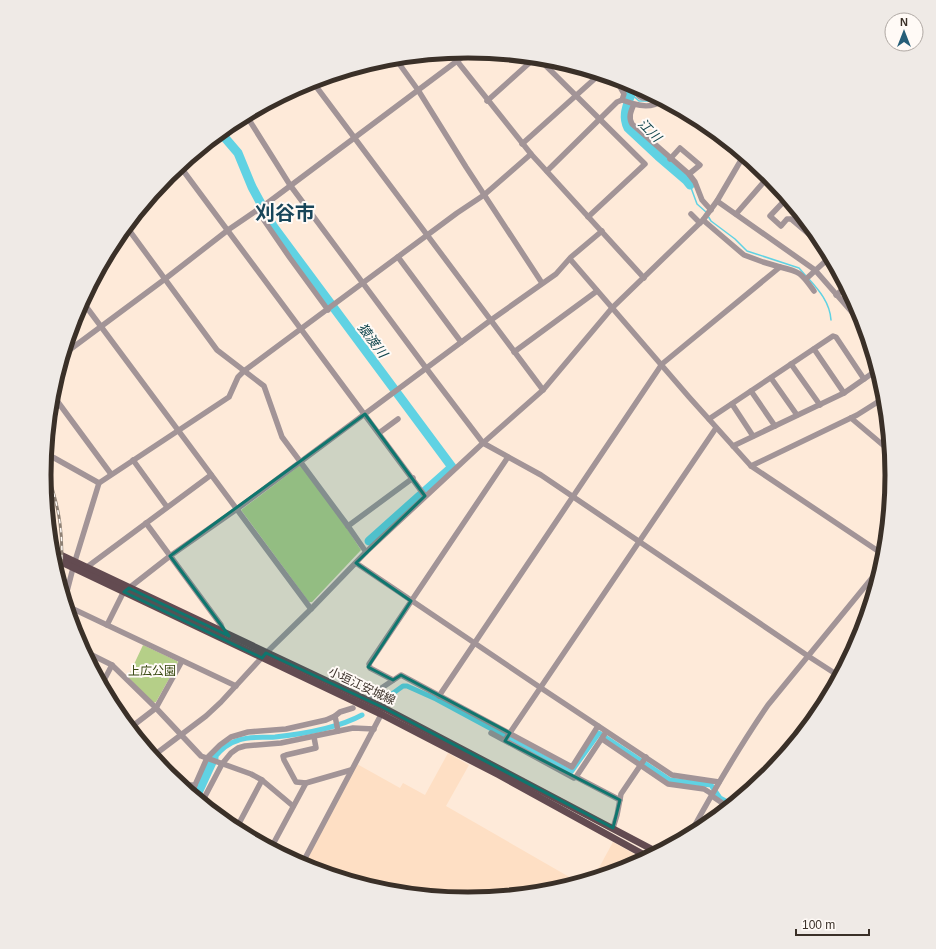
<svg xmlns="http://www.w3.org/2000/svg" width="936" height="949" viewBox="0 0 936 949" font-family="Helvetica,'Noto Sans JP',sans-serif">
  <rect width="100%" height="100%" fill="#feead9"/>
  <g fill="#fedfc4">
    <path d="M 448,753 L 469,765 L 446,806 L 578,882 L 550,890 L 468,898 L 385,890 L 303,865 L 357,764 L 400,788 L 403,783 L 425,795 Z"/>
    <path d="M 613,842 L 643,859 L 630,866 L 594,877 Z"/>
  </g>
  <g fill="#b5cf88">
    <path d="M 299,466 L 302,466 L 346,527 L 361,550 L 312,602 L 309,602 L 241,510 Z"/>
    <path d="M 143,645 L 177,661 L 178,663 L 156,702 L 153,703 L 128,677 Z"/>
  </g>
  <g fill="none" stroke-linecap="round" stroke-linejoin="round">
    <g stroke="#60d2e3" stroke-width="1.5">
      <path d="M 631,94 L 639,101 L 652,101 L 659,98"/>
      <path d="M 690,185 L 697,204 L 706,212"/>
      <path d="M 708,216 L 711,221 L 735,239 L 747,251 L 799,268 L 806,276"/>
      <path d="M 808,278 C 819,290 830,303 831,320"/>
    </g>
    <g stroke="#60d2e3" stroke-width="5">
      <path d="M 385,699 L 403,686 L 407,686 L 436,699 L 571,772 L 599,733 L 670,780 L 711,785 L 720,798 L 731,804"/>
      <path d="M 214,758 C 221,749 228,743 239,740 C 250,736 263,738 275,737 C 303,734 338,728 362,715"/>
    </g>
    <g stroke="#60d2e3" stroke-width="9">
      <path d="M 622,80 L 631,94 C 627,106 622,116 628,128 L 658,156 L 686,180 L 690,185"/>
      <path d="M 220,132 L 238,153 L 252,187 L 273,226 L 452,467 L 369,541"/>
      <path d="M 196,797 L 214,758"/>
    </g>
    <g stroke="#a29497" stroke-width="5.5">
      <path d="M 537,57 L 645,164 L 588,217"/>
      <path d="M 395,58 L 418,90 L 466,167 L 542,283"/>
      <path d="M 615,78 L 624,94 L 622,100 L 634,104 C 631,111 628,117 632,124 L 689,174 L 695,182 L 702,200 L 711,210"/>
      <path d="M 312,81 L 543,390"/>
      <path d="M 630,83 C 636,93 640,104 654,95"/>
      <path d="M 487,101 L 536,57"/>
      <path d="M 634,104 C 645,107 654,107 663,100"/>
      <path d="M 677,108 L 742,159"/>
      <path d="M 246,115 L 290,185 L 426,368 L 483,443 L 541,475 L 808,656 L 839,676"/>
      <path d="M 522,144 L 600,74"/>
      <path d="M 531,154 L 644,278"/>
      <path d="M 670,159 L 680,148 L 700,165 L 689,174"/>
      <path d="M 179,165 L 425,496"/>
      <path d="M 547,171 L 617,102 L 622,100"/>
      <path d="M 787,198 L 770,216 L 781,226 L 787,219 L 791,219 L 811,236 L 814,236 L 816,233"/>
      <path d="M 717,201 L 815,270 L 864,326"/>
      <path d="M 257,210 L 290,258 L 328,310"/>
      <path d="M 691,214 L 700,223"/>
      <path d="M 736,214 L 769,176"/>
      <path d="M 703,220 L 744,255 L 763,262 L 780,267"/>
      <path d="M 126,226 L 217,350 L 264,386 L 282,437 L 348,526 L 366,552"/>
      <path d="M 398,257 L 461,342"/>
      <path d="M 570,259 L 689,397 L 751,466 L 884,555"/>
      <path d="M 806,279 L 830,257"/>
      <path d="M 836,295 L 846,287"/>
      <path d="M 82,301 L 311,609"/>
      <path d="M 814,349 L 844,393"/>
      <path d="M 514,352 L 597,291"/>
      <path d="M 64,354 L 165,279 L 228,230 L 266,204 L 457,61"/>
      <path d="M 791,364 L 820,405"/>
      <path d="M 771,378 L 797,415"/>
      <path d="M 751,391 L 775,426"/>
      <path d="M 52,394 L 111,474"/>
      <path d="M 732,404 L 753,436"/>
      <path d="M 851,418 L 890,451"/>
      <path d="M 709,419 L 833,336 L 836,337 L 864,379"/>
      <path d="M 379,433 L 398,419"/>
      <path d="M 733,446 L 844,393 L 877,370"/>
      <path d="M 46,450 L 49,455 L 99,483"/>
      <path d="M 133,460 L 167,507"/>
      <path d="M 751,466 L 857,415 L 884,398"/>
      <path d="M 146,523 L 221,625 L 224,633"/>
      <path d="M 348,526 L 413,478"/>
      <path d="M 75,561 L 99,483 L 229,397 L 238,377 L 244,371 L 457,213 L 484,195 L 531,154 L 457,61 L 471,51"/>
      <path d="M 356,563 L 541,688 L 672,775 L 719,782"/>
      <path d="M 87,567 L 211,475"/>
      <path d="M 65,599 L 73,568"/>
      <path d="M 67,606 L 107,625"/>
      <path d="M 84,651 L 112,665 L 156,708 L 201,756 L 251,774 L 262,780 L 236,829"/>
      <path d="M 393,680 L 370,668 L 369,664 L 508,457"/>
      <path d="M 102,684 L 112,665"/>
      <path d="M 236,686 L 107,625 L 122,595 L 129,588 L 170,556 L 237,509 L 491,320 L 556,274 L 571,257 L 602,231"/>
      <path d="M 371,695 L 401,675 L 572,767 L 598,726"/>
      <path d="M 439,696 L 662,364 L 780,267 C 801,272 801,273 814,291"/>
      <path d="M 335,716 L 338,731"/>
      <path d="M 130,728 L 156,708 L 182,661"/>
      <path d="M 606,732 L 576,777 L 620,800"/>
      <path d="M 491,733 L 574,778 L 576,777"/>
      <path d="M 602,739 L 668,784 L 704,789 L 712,794"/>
      <path d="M 505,740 L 716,428"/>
      <path d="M 153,756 L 206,716 L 221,702 L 266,653 L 311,609 L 366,552 L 483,443 L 543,390 L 612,308 L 703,220 L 717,201 L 744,155"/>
      <path d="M 262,780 L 293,806"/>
      <path d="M 306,783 L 296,782 L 284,760 L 283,756 L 286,755 L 316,748 L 314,737"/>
      <path d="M 181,785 L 195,785 L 207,758 L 220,745 L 231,737 L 248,732 L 286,729 L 326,720 L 335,716 L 340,712 L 353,708"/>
      <path d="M 192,794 L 195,785"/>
      <path d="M 712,796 L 728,807"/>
      <path d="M 202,802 L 222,764 L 231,753 L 238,748 L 245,746 L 281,743 L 353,728 L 374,729"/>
      <path d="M 613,828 L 617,815 L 621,794 L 646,757"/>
      <path d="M 690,834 C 714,790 739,747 768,705 L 881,567"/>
      <path d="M 271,848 L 306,783 L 351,770"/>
      <path d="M 302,864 L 383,711"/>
    </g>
    <g stroke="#634b51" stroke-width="7">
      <path d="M 52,551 L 384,708 L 657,852"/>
      <path d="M 53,558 L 381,714 L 499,775 L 648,857"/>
    </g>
    <g stroke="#8e8074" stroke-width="3">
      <path id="rail" d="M 45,467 C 60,507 65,539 60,582"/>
    </g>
    <use href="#rail" stroke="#fffaf6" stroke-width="1.5" stroke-dasharray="4.5" stroke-linecap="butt"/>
  </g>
  <path fill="#0f766e" fill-opacity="0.2" stroke="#0f766e" stroke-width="3" stroke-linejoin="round" d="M 365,414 L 425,496 L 356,563 L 411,601 L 368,667 L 393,680 L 401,675 L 510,733 L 505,741 L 620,800 L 613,828 L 384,708 L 266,653 L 262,658 L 124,592 L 129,588 L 229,636 L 170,556 Z"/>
  <g text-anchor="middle" stroke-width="4" stroke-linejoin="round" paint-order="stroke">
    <g font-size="12" fill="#36470f" stroke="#fffaf6">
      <text x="152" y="675">上広公園</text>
    </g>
    <g font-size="12" fill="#3a3028" stroke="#fffaf6">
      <text transform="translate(362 686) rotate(25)" y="4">小垣江安城線</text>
    </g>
    <g font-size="13" font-style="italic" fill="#10454c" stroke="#fffaf6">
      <text transform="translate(650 130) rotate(45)" y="5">江川</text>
      <text transform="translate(373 340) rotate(53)" y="5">猿渡川</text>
    </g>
    <g font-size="20" font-weight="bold" fill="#184559" stroke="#fffaf6">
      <text x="285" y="220">刈谷市</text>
    </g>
  </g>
  <path d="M0 0H936V949H0ZM51 475a417 417 0 1 1 834 0a417 417 0 1 1-834 0Z" fill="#efeae6" fill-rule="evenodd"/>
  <path fill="none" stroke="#3a3028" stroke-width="5" d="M51 475a417 417 0 1 1 834 0a417 417 0 1 1-834 0Z"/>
  <g transform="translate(904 32)"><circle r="19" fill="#fffaf6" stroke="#b0a9a4"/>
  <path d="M0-3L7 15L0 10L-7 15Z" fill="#265e78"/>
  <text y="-6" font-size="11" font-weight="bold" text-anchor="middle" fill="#3a3028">N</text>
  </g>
  <path d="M796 929v6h73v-6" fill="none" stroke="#3a3028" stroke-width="2"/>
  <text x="802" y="929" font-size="12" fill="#3a3028" stroke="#fffaf6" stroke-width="3" paint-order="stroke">100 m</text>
</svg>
